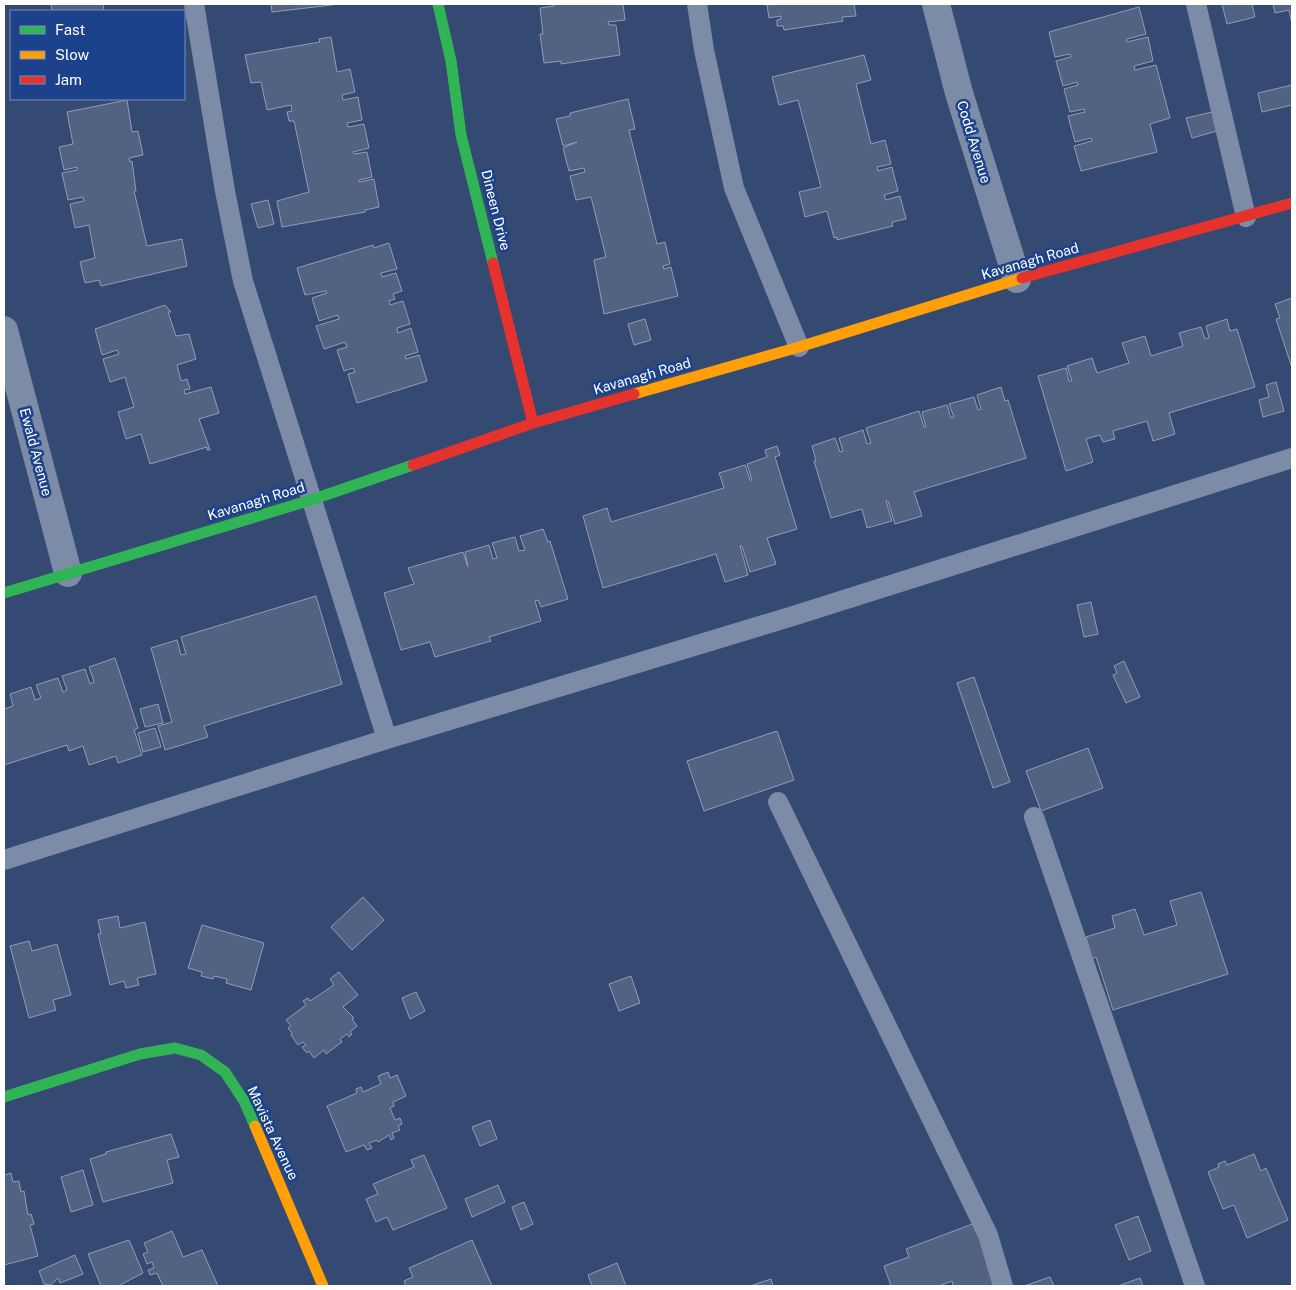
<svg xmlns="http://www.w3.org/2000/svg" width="1296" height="1290" viewBox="0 0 1296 1290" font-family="'Public Sans',sans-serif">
  <rect width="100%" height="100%" fill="#354a72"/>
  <g fill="#516282" stroke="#909db5">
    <path d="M 51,4 L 103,4 L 104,11 L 52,11 Z"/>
    <path d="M 271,4 L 332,4 L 332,5 L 272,12 Z"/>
    <path d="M 553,4 L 623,4 L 625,20 L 608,22 L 609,25 L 616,25 L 620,55 L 561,64 L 561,61 L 544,63 L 540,34 L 543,34 L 540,8 L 554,6 Z"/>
    <path d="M 775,4 L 854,4 L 856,16 L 842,17 L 843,21 L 784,30 L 783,26 L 777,26 L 777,20 L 781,19 L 781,16 L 769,18 L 767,5 Z"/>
    <path d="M 1222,4 L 1252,4 L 1255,17 L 1227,24 Z"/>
    <path d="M 1273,4 L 1292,4 L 1292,24 L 1289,10 L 1275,13 Z"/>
    <path d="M 1139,7 L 1146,34 L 1127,39 L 1127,42 L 1148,37 L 1153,61 L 1134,66 L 1135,70 L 1156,65 L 1170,118 L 1150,124 L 1157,152 L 1081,171 L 1074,146 L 1092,141 L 1091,138 L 1075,142 L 1068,116 L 1085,112 L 1084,109 L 1070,112 L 1064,89 L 1078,85 L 1077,82 L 1063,86 L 1056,61 L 1071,57 L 1070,54 L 1055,57 L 1049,32 Z"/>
    <path d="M 331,37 L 337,72 L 350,69 L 355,92 L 342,95 L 343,100 L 358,97 L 362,120 L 347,123 L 348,127 L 364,124 L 369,148 L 353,152 L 354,154 L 367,152 L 372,177 L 359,180 L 359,182 L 374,179 L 379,207 L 365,210 L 365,212 L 282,227 L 277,201 L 309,192 L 294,121 L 289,121 L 287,112 L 292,111 L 291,105 L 267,110 L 261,82 L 251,83 L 245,55 L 320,42 L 319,39 Z"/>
    <path d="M 864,55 L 871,80 L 856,84 L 871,144 L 885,140 L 891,164 L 877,167 L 878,171 L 892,167 L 898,191 L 884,195 L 886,200 L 900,196 L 906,219 L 892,222 L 893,226 L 837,240 L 837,237 L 834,238 L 827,211 L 805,217 L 799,192 L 821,187 L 798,100 L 779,105 L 772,77 Z"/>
    <path d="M 1292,85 L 1292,105 L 1262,112 L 1258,93 Z"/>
    <path d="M 628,99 L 635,129 L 629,130 L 657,244 L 665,242 L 670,264 L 663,266 L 664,269 L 671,267 L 678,296 L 604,314 L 594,260 L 606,257 L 591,197 L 576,200 L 570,176 L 585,172 L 584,168 L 569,171 L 563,148 L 577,142 L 563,146 L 556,119 L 570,116 L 570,113 Z"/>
    <path d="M 127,100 L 132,132 L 138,131 L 143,155 L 129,158 L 130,162 L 132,161 L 136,191 L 134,191 L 147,246 L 182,239 L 187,266 L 101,286 L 99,280 L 85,283 L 80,262 L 95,258 L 89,225 L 75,228 L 70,204 L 84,201 L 83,197 L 68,200 L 62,173 L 77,170 L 77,167 L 64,170 L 59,147 L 73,144 L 67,112 Z"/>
    <path d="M 1212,112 L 1217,131 L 1192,138 L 1186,118 Z"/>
    <path d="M 268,200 L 274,224 L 258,228 L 251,204 Z"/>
    <path d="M 389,243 L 397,269 L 381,273 L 382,277 L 396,273 L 402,291 L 393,294 L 395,299 L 389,301 L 390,305 L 403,301 L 410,324 L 397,328 L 398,333 L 411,328 L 418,352 L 405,356 L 406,359 L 419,355 L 427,381 L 357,403 L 348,374 L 355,372 L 353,368 L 344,371 L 337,350 L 347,347 L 345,342 L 324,349 L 316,326 L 339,319 L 338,315 L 319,321 L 312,298 L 327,293 L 326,291 L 305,295 L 297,268 L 373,245 L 374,248 Z"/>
    <path d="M 1292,298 L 1292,368 L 1276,319 L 1280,318 L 1275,304 Z"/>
    <path d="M 165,305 L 171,312 L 168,312 L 176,336 L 189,334 L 196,359 L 177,365 L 181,381 L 187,379 L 190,389 L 184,390 L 185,394 L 211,387 L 219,413 L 199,419 L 210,450 L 207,450 L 207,447 L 150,464 L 141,434 L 126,439 L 118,412 L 134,407 L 125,377 L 110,382 L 103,359 L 119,354 L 117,350 L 102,355 L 95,329 Z"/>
    <path d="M 645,319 L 651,340 L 634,345 L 628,324 Z"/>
    <path d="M 1227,319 L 1230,331 L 1237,329 L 1255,387 L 1169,413 L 1175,434 L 1153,441 L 1147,421 L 1113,431 L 1115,439 L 1103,442 L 1100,435 L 1086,439 L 1093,462 L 1066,471 L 1038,376 L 1066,368 L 1069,381 L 1072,381 L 1067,366 L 1092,358 L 1097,373 L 1129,363 L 1122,343 L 1145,336 L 1151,356 L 1183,346 L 1179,333 L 1201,327 L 1205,339 L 1209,338 L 1206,326 Z"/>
    <path d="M 1276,382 L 1284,411 L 1263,417 L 1259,400 L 1269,397 L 1266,385 Z"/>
    <path d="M 1001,387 L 1005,401 L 1008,400 L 1026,458 L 914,492 L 922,516 L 895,524 L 888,501 L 886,501 L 892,521 L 867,528 L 862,509 L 831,518 L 814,461 L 816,461 L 812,446 L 835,438 L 840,452 L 843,451 L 839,438 L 863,430 L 867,444 L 871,443 L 866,428 L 919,411 L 924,427 L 926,427 L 922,412 L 947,405 L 951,418 L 954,417 L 949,404 L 974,397 L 978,410 L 981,409 L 977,395 Z"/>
    <path d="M 777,446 L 780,455 L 775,457 L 797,529 L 767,538 L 776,564 L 750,572 L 742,546 L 740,546 L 748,575 L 725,582 L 716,554 L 603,588 L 583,516 L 607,508 L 611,522 L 724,488 L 719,473 L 745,465 L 750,480 L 752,480 L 747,464 L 767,457 L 765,450 Z"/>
    <path d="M 543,529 L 548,542 L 550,541 L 568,599 L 541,607 L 538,600 L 535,601 L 541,621 L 489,637 L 491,641 L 435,657 L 430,642 L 401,650 L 384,593 L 414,584 L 408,568 L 463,552 L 468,567 L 465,552 L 489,545 L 493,559 L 497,558 L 492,543 L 515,537 L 519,551 L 525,550 L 520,536 Z"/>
    <path d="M 316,596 L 342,684 L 204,726 L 208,737 L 165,750 L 158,726 L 172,722 L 151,648 L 177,640 L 181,655 L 186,654 L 181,637 Z"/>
    <path d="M 1091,602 L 1098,634 L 1084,637 L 1077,605 Z"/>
    <path d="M 115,658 L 138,728 L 134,730 L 142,755 L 118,763 L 116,756 L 89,765 L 83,746 L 69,751 L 67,745 L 4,765 L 4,709 L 13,706 L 10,694 L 31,687 L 35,700 L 41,698 L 36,685 L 58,678 L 63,692 L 67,690 L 62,676 L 85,669 L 90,684 L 94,682 L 89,667 Z"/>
    <path d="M 1124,661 L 1140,697 L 1126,703 L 1113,675 L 1117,673 L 1114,666 Z"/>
    <path d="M 974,677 L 1010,782 L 993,788 L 957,683 Z"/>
    <path d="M 158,704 L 163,723 L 145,727 L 140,709 Z"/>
    <path d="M 155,728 L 161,747 L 143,752 L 138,733 Z"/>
    <path d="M 777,731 L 794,780 L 704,811 L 687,761 Z"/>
    <path d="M 1088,748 L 1103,788 L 1041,811 L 1026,771 Z"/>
    <path d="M 1201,892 L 1228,974 L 1113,1010 L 1096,957 L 1092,959 L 1086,937 L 1115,928 L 1112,916 L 1135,909 L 1144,935 L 1177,925 L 1170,901 Z"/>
    <path d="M 363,897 L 384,920 L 352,950 L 331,927 Z"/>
    <path d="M 118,916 L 120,928 L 145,922 L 156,974 L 137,978 L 139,985 L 126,988 L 124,981 L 110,985 L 98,934 L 101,934 L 98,920 Z"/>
    <path d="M 202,925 L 264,943 L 251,990 L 226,983 L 227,979 L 214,976 L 213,979 L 201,976 L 202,972 L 188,968 Z"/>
    <path d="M 29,941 L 32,951 L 57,944 L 71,995 L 53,1000 L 56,1010 L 29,1018 L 10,946 Z"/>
    <path d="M 339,972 L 358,995 L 343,1007 L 354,1018 L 352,1019 L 357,1026 L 350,1032 L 352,1034 L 349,1037 L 347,1034 L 340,1039 L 342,1042 L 326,1054 L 324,1050 L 314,1058 L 309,1051 L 307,1053 L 302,1047 L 306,1045 L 303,1042 L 298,1045 L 291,1035 L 292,1033 L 288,1028 L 291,1026 L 286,1020 L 306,1005 L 303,1001 L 308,998 L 310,1001 L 334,985 L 330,979 Z"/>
    <path d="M 631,976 L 640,1003 L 619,1011 L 609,984 Z"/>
    <path d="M 416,992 L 425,1011 L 410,1019 L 402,998 Z"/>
    <path d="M 388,1072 L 390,1078 L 397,1075 L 406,1096 L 393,1102 L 394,1106 L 390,1108 L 395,1120 L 400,1118 L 402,1124 L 398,1126 L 400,1130 L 392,1133 L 394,1138 L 391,1140 L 389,1135 L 378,1142 L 377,1140 L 369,1143 L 372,1148 L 367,1150 L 364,1145 L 346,1152 L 327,1106 L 357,1093 L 356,1089 L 361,1087 L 363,1092 L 381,1084 L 378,1076 Z"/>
    <path d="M 490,1120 L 497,1139 L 480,1146 L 472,1127 Z"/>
    <path d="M 171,1134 L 179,1157 L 167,1160 L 173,1183 L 103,1202 L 90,1159 L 106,1154 L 106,1152 Z"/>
    <path d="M 1254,1154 L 1261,1171 L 1266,1168 L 1288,1220 L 1247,1238 L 1234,1205 L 1223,1209 L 1208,1172 L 1219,1167 L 1218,1164 L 1225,1161 L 1227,1165 Z"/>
    <path d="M 424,1155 L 447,1208 L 393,1230 L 387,1217 L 376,1222 L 366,1199 L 378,1194 L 373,1184 L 414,1167 L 411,1160 Z"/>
    <path d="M 83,1170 L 93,1205 L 71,1212 L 61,1177 Z"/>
    <path d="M 11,1173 L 13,1182 L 19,1181 L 21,1192 L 24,1191 L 28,1215 L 31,1214 L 34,1224 L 30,1225 L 38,1256 L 4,1265 L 4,1175 Z"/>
    <path d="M 498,1185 L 505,1202 L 472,1217 L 465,1199 Z"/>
    <path d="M 524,1202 L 533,1224 L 521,1230 L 512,1207 Z"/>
    <path d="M 1138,1216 L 1151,1251 L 1129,1260 L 1115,1225 Z"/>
    <path d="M 975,1223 L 998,1286 L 953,1286 L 952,1281 L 939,1286 L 891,1286 L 884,1266 L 909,1257 L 906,1249 Z"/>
    <path d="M 172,1231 L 183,1257 L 202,1250 L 218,1286 L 163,1286 L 157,1273 L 150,1275 L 148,1270 L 154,1268 L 152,1262 L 147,1264 L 143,1254 L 148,1252 L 144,1243 Z"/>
    <path d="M 129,1240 L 143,1273 L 118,1286 L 101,1286 L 88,1254 Z"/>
    <path d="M 472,1240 L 492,1286 L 406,1286 L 404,1281 L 413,1277 L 409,1268 Z"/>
    <path d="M 75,1255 L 83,1274 L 60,1283 L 58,1278 L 51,1285 L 44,1284 L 39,1271 Z"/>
    <path d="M 617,1263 L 626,1286 L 592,1286 L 588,1275 Z"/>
    <path d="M 1050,1277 L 1054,1286 L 1024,1286 Z"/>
    <path d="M 1140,1278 L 1143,1286 L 1118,1286 Z"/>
    <path d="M 771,1279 L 773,1286 L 750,1286 Z"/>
  </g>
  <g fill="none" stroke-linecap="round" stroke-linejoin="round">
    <g stroke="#7c8ba6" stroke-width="20">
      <path d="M 194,4 L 225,191 L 243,281 L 387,739"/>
      <path d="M 697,4 L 704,50 L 734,188 L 799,347"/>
      <path d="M 1196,4 L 1246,217"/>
      <path d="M 778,802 L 988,1235 L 1003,1286"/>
      <path d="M 1034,817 L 1195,1286"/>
      <path d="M 4,860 L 387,739 L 793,616 L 1292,458"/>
    </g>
    <g stroke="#7c8ba6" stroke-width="28">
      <path d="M 936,4 L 959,93 L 1017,279"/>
      <path d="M 4,330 L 68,573"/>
    </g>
    <g stroke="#30b455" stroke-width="11">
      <path d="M 438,4 L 451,61 L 461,135 L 493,263"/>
      <path d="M 4,593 L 311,500 L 413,465"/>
      <path d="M 4,1097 L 140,1054 L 175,1048 L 201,1055 L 225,1072 L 244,1101 L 255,1126"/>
    </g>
    <g stroke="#ff9f0a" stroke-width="11">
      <path d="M 634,394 L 799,347 L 1022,278"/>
      <path d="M 255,1126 L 323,1286"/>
    </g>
    <g stroke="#e5322d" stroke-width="11">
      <path d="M 493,263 L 533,423"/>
      <path d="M 1022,278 L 1292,203"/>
      <path d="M 413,465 L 533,423 L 634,394"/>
    </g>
  </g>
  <g text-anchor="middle" stroke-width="5" stroke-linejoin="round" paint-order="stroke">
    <g font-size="14" fill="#fff" stroke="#1c428b">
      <text transform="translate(974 142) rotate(73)" y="5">Codd Avenue</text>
      <text transform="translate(496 210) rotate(76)" y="5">Dineen Drive</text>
      <text transform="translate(1030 261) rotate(-16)" y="5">Kavanagh Road</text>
      <text transform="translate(642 376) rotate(-16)" y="5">Kavanagh Road</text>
      <text transform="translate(36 452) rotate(75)" y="5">Ewald Avenue</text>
      <text transform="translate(256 501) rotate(-17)" y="5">Kavanagh Road</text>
      <text transform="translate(273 1133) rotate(65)" y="5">Mavista Avenue</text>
    </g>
  </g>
  <rect width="1296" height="1290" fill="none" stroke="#ffffff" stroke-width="10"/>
  <rect x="10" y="10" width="175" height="90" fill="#1c428b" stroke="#778eb9"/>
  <rect x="20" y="26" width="25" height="8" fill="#30b455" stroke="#778eb9"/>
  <text x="55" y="35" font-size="15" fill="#ffffff">Fast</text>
  <rect x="20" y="51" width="25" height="8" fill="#ff9f0a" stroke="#778eb9"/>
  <text x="55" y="60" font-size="15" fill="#ffffff">Slow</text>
  <rect x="20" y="76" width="25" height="8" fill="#e5322d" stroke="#778eb9"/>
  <text x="55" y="85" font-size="15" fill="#ffffff">Jam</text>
</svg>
